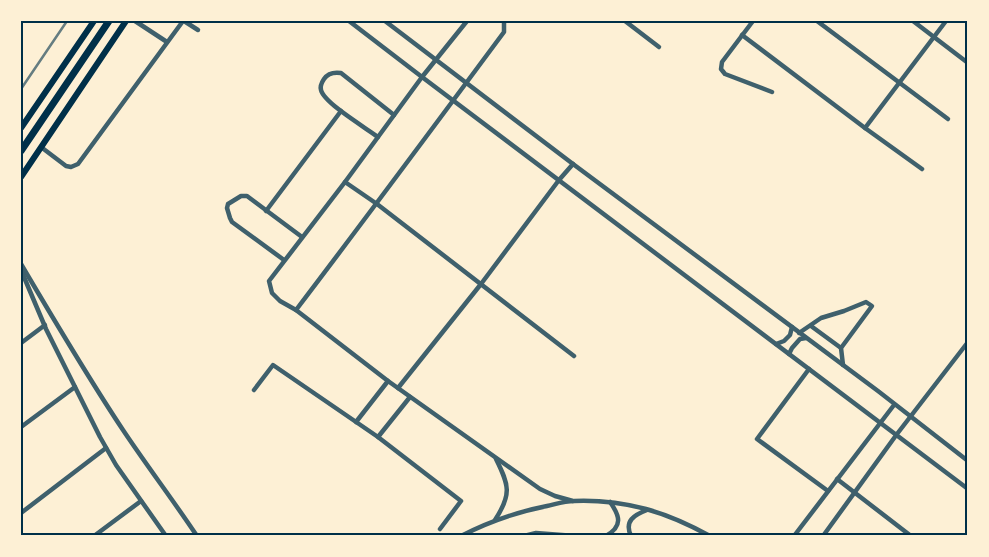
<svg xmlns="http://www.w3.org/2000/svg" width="989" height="557" viewBox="0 0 989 557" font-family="Inter,sans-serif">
  <rect width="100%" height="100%" fill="#fdf0d5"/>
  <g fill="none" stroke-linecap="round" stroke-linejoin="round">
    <g stroke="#3f606c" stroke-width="4.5">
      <path d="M 135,21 L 167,42"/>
      <path d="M 184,21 L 198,30"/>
      <path d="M 349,21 L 422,77 L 968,489"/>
      <path d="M 385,21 L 573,164 L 878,391 L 968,461"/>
      <path d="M 467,21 L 422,77 L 345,182 L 269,281 L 272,293 L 280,301 L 296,310 L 388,381 L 540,489 L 555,496 L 573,501"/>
      <path d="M 625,21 L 659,47"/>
      <path d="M 753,21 L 722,62 L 721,69 L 725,74 L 772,92"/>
      <path d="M 817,21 L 948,119"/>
      <path d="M 913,21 L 968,63"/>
      <path d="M 742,35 L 865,128 L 922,169"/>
      <path d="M 865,128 L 946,21"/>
      <path d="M 378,137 C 366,128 324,103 321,90 C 320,87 322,82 324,79 C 328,73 334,72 341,73 L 394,115"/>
      <path d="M 41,147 L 66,166 L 71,167 L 78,164 L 183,21"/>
      <path d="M 345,182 L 377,204 L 574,356"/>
      <path d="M 266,211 L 341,111"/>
      <path d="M 284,260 L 232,222 L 230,218 L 227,208 L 228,204 L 241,196 L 247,196 L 302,237"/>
      <path d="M 21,264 C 54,320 87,376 123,430 C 147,466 173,500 197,536"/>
      <path d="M 21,270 L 46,329 L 100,437 L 116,465 L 166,536"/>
      <path d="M 296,310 C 366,218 435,125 504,32 L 504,21"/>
      <path d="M 811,326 L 841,348"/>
      <path d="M 799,333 L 821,318 L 844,311 L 866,302 L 872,306 L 841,348 L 843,365"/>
      <path d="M 21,343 L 45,325"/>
      <path d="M 776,344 L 784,341 L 790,335 L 792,327"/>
      <path d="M 789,354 L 792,348 L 800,339 L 806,338"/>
      <path d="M 809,369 L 757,439 L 828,491"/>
      <path d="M 398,388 L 481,284 L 559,180 L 573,164"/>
      <path d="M 254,390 L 273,365 L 378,437 L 461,501 L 440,529"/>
      <path d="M 356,422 L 388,381"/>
      <path d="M 21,427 L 75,387"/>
      <path d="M 378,437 L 410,397"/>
      <path d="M 837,479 L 911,536"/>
      <path d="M 21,513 L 106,448"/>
      <path d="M 495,520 C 512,494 509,485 496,459"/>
      <path d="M 94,536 L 141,501"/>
      <path d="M 461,536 C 488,522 517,512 547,506 C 556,504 565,501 574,501 C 598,500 623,503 646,509 C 668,515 690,525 710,536"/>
      <path d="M 524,536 L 536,533 L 575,536"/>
      <path d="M 606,536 C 623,526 620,516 610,502"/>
      <path d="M 631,536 C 624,521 634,515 647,510"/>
      <path d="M 794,536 L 894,405"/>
      <path d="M 823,536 L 897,434 L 968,342"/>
    </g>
    <g stroke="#003049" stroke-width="6">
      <path d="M 21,128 L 94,21"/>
      <path d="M 21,177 L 126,21"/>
    </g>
    <path stroke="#003049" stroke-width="7" d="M 21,151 L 109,21"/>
    <path stroke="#657d81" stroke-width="2.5" d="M 21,89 L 67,21"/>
  </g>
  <rect width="989" height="557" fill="none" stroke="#fdf0d5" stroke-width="45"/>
  <rect x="22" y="22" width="944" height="512" fill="none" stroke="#003049" stroke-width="2"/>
</svg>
